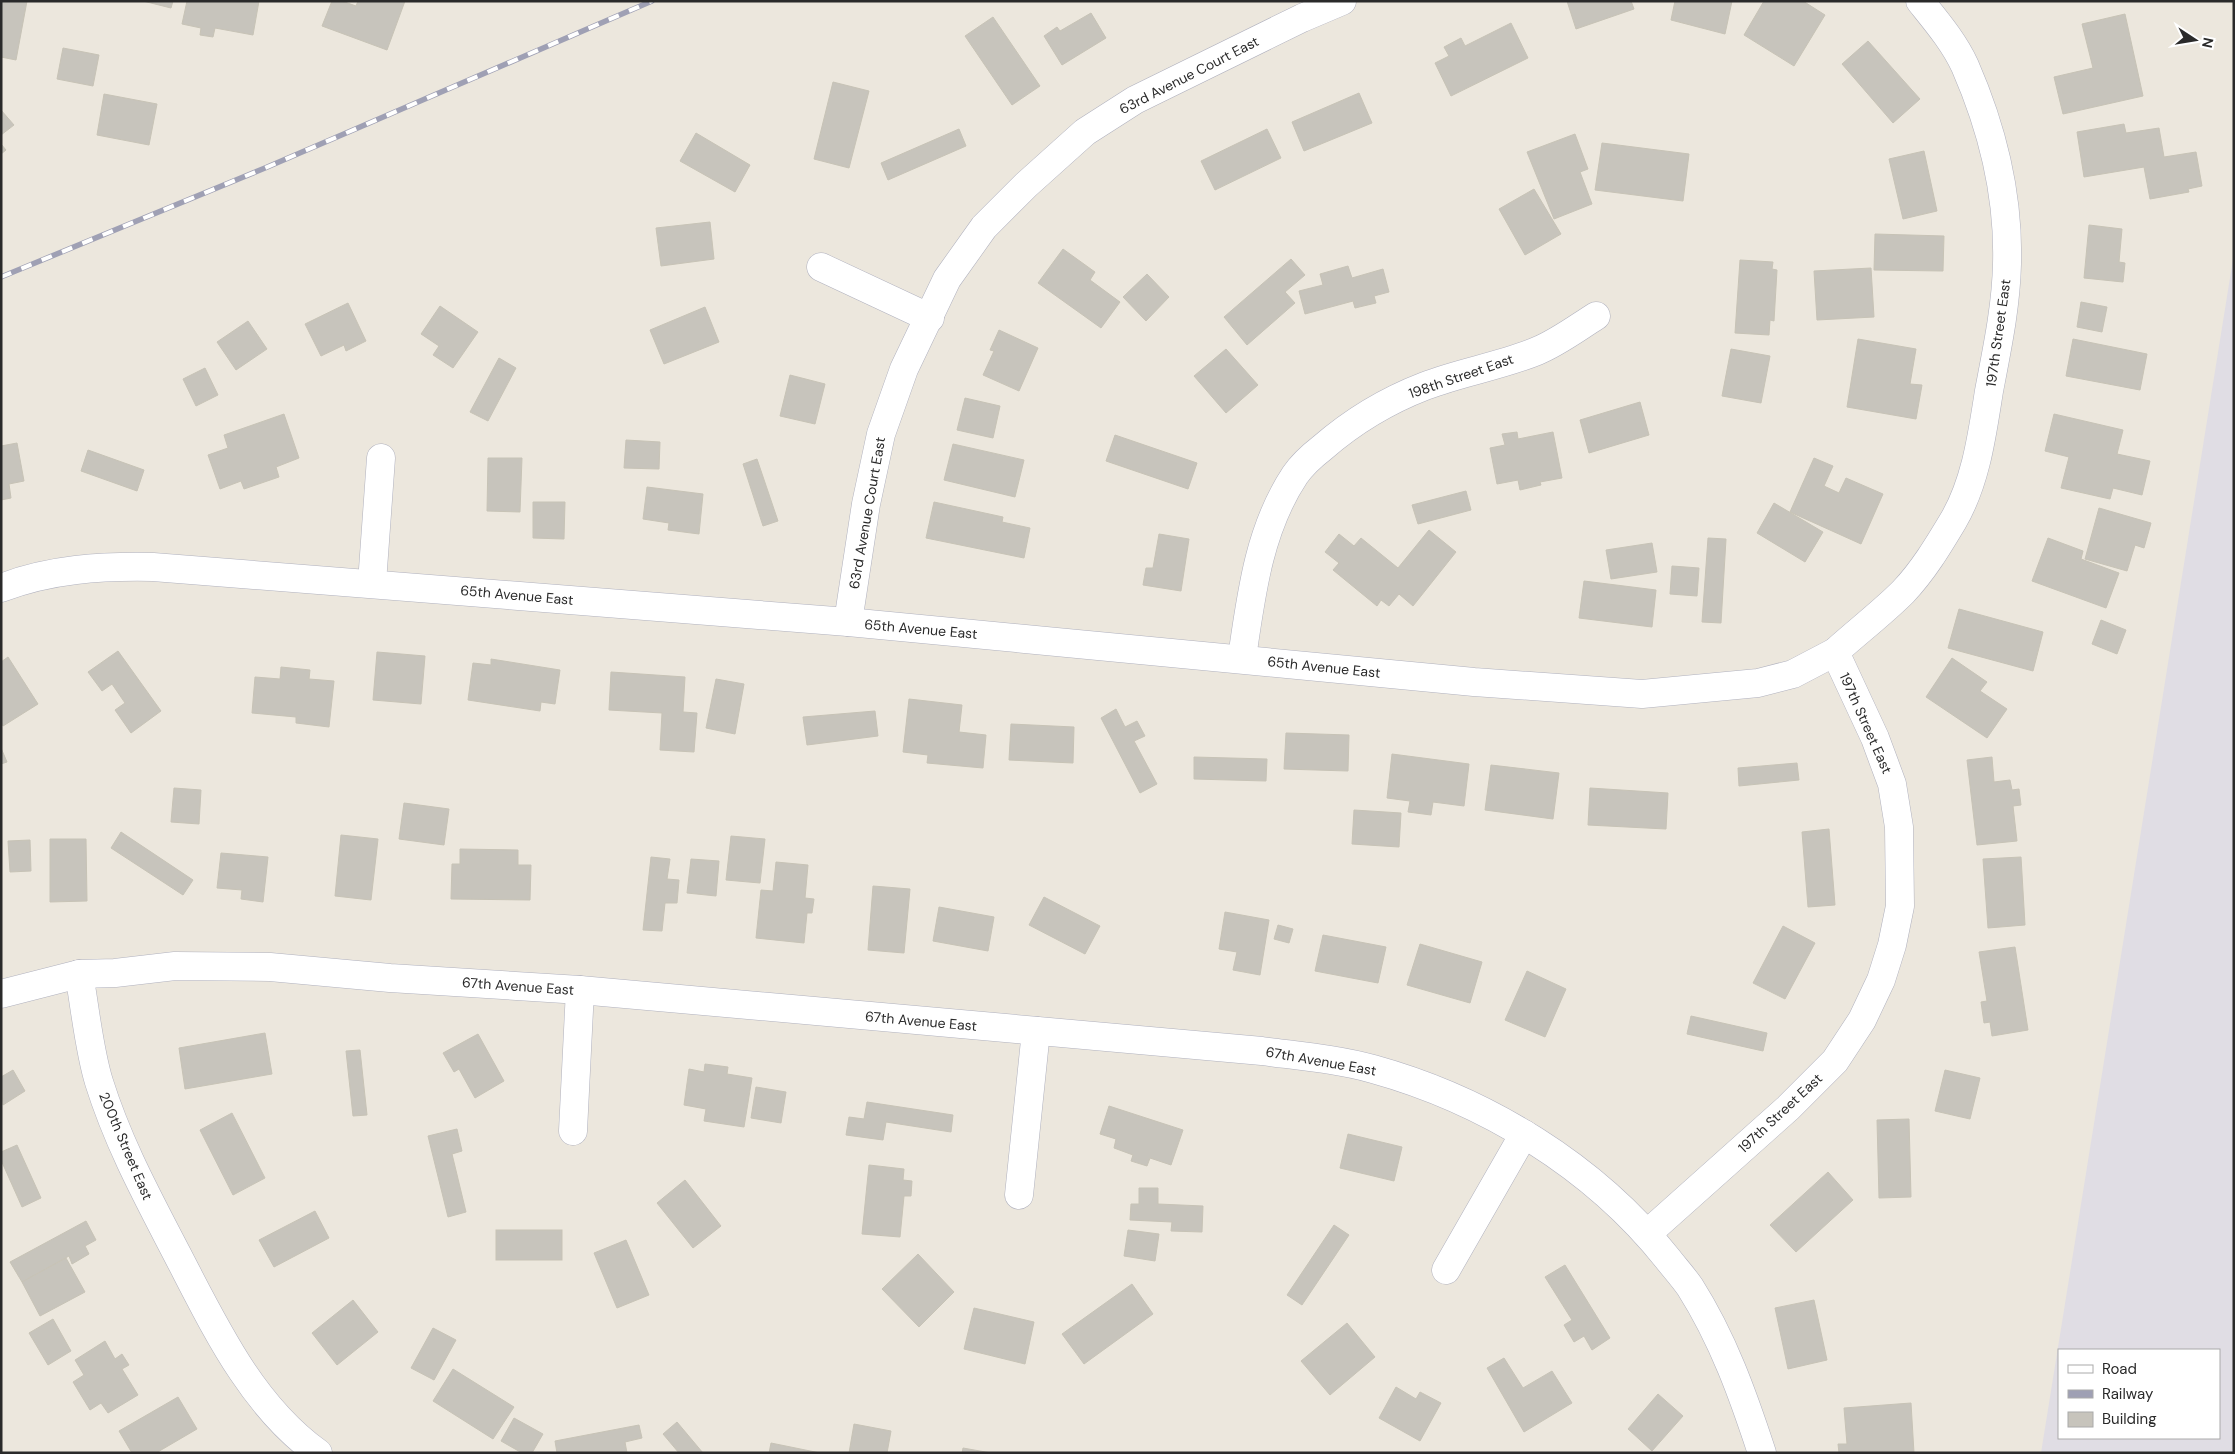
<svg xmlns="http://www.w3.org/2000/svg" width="2235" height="1454" viewBox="0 0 2235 1454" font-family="'DM Sans',sans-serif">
  <rect width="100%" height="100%" fill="#ece7dd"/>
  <path fill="#e0dde4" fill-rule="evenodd" d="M 2234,253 L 2234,1453 L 2041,1453 ZM 2059,1350 L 2219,1350 L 2219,1438 L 2059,1438 Z"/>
  <g fill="#c7c4bc" stroke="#c7c3b6">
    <path d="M 1,1 L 27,1 L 16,60 L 1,57 Z"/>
    <path d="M 143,1 L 173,1 L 171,8 Z"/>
    <path d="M 187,1 L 259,1 L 253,35 L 215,28 L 213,37 L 200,35 L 201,28 L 182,24 Z"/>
    <path d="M 332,1 L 342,1 L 356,6 L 358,1 L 405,1 L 387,50 L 322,26 Z"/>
    <path d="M 1567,1 L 1631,1 L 1634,9 L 1576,29 Z"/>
    <path d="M 1675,1 L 1732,1 L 1725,34 L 1671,20 Z"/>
    <path d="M 1764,1 L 1803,1 L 1825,15 L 1794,66 L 1744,35 Z"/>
    <path d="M 1091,13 L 1106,38 L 1062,65 L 1044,36 L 1057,27 L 1060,31 Z"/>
    <path d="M 2125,14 L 2143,96 L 2063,114 L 2054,77 L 2093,68 L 2082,24 Z"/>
    <path d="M 993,17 L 1040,86 L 1012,105 L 965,36 Z"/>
    <path d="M 1511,23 L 1528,58 L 1451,96 L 1435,63 L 1449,56 L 1444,47 L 1461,38 L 1465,46 Z"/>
    <path d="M 1868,41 L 1920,99 L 1893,123 L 1842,64 Z"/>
    <path d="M 63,48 L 99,55 L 93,86 L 57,79 Z"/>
    <path d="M 833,82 L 869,91 L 849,168 L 814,159 Z"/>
    <path d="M 1359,93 L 1372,123 L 1304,151 L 1292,122 Z"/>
    <path d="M 104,94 L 157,104 L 149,145 L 97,135 Z"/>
    <path d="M 1,110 L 14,125 L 1,135 Z"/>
    <path d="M 2124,124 L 2126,133 L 2159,128 L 2164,157 L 2196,152 L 2202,186 L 2188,189 L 2189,192 L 2150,199 L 2144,167 L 2084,177 L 2077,132 Z"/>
    <path d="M 959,129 L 966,146 L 888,180 L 881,163 Z"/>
    <path d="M 1267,129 L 1281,158 L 1215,190 L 1201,161 Z"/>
    <path d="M 696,133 L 750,165 L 735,192 L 680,161 Z"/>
    <path d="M 1575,134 L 1588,169 L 1580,172 L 1592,204 L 1554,219 L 1527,152 Z"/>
    <path d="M 1602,143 L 1689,154 L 1683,201 L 1595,190 Z"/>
    <path d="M 1,144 L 6,150 L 1,154 Z"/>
    <path d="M 1924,151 L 1937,211 L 1903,219 L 1889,159 Z"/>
    <path d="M 1534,189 L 1561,234 L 1525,255 L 1499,209 Z"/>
    <path d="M 710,222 L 714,259 L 661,266 L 656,228 Z"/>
    <path d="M 2089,225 L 2122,229 L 2119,262 L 2125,263 L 2123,282 L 2084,278 Z"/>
    <path d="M 1875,234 L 1944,236 L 1943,271 L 1874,270 Z"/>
    <path d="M 1063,249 L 1095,272 L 1090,280 L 1120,302 L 1101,328 L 1038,283 Z"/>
    <path d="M 1291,259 L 1305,275 L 1285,292 L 1295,303 L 1247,345 L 1224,317 Z"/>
    <path d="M 1740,260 L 1773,262 L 1772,269 L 1777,270 L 1774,321 L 1770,320 L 1769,335 L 1735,333 Z"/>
    <path d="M 1348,266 L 1352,278 L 1383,269 L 1389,292 L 1374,296 L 1376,303 L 1355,308 L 1353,301 L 1305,314 L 1299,291 L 1323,285 L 1320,274 Z"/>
    <path d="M 1871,268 L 1874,317 L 1817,320 L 1814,271 Z"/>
    <path d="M 1147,274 L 1169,297 L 1146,321 L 1123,297 Z"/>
    <path d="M 2081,302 L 2107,307 L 2102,332 L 2077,327 Z"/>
    <path d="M 348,303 L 366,341 L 346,351 L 344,345 L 321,356 L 305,324 Z"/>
    <path d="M 440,306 L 478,332 L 453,368 L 433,355 L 439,346 L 421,334 Z"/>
    <path d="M 705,307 L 719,342 L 664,364 L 650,330 Z"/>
    <path d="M 248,321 L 267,349 L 236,370 L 217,342 Z"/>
    <path d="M 999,330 L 1038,348 L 1019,391 L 983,375 L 994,351 L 990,350 Z"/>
    <path d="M 1858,339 L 1916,349 L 1910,384 L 1922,385 L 1916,419 L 1847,407 Z"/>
    <path d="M 2073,339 L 2147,354 L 2140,390 L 2066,376 Z"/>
    <path d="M 1226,349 L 1258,385 L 1226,413 L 1194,376 Z"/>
    <path d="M 1731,349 L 1770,356 L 1761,403 L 1722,396 Z"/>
    <path d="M 499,358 L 516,368 L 488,421 L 470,412 Z"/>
    <path d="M 205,368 L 218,395 L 196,406 L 183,379 Z"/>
    <path d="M 790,375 L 825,384 L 815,424 L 780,416 Z"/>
    <path d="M 965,398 L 1000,406 L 993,438 L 957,430 Z"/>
    <path d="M 1640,402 L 1649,435 L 1589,453 L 1580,420 Z"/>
    <path d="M 284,414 L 299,458 L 276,467 L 279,477 L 244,489 L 241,481 L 220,489 L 208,455 L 228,448 L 224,435 Z"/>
    <path d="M 2054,414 L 2123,430 L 2117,454 L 2150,461 L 2142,495 L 2113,488 L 2110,499 L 2061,488 L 2069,457 L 2045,451 Z"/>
    <path d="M 1517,432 L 1518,439 L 1553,432 L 1562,478 L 1540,482 L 1541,485 L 1520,490 L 1518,480 L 1497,484 L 1490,448 L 1505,445 L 1502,434 Z"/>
    <path d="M 1115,435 L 1197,463 L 1188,489 L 1106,461 Z"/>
    <path d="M 626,440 L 660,442 L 659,469 L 624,468 Z"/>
    <path d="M 17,443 L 24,481 L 9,484 L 11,498 L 1,500 L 1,446 Z"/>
    <path d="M 953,444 L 1024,460 L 1015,497 L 944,480 Z"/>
    <path d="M 88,450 L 144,470 L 137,491 L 81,471 Z"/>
    <path d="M 488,458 L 522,458 L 520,512 L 487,511 Z"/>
    <path d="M 1814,458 L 1833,466 L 1824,486 L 1839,493 L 1846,478 L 1883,494 L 1861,544 L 1790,512 Z"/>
    <path d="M 757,459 L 778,521 L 763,526 L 743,464 Z"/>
    <path d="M 647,487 L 703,494 L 699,534 L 668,530 L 669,523 L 643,519 Z"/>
    <path d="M 1466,491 L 1471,510 L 1418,524 L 1412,505 Z"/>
    <path d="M 533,502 L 565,502 L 564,539 L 533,538 Z"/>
    <path d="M 934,502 L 1003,517 L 1002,522 L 1030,528 L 1024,558 L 926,538 Z"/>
    <path d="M 1774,503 L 1823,532 L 1805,562 L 1757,533 Z"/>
    <path d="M 2099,508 L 2151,523 L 2144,548 L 2135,545 L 2127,571 L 2085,559 Z"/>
    <path d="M 1429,530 L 1456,552 L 1413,606 L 1399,594 L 1389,606 L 1381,600 L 1377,606 L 1333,570 L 1339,563 L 1325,552 L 1339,534 L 1354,546 L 1361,538 L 1398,568 Z"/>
    <path d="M 1159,534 L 1189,539 L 1181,591 L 1143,585 L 1146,568 L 1153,568 Z"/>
    <path d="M 1708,538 L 1726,539 L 1721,623 L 1702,622 Z"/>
    <path d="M 2048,538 L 2083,551 L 2081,559 L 2119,573 L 2106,608 L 2032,581 Z"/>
    <path d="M 1652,543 L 1657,572 L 1611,579 L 1606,550 Z"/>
    <path d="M 1672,566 L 1699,568 L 1697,596 L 1670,594 Z"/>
    <path d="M 1584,581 L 1656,590 L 1652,627 L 1579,618 Z"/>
    <path d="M 1959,609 L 2043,632 L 2033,671 L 1948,648 Z"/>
    <path d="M 2101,620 L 2126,630 L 2117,654 L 2092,644 Z"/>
    <path d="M 118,651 L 161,711 L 131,733 L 115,710 L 125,703 L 112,684 L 102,691 L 88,672 Z"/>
    <path d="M 377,652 L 425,656 L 421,704 L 373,700 Z"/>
    <path d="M 8,657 L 38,704 L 3,726 L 1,722 L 1,662 Z"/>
    <path d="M 1952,658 L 1987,682 L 1980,691 L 2007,709 L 1987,738 L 1926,697 Z"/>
    <path d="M 491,659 L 560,670 L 555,704 L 541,702 L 540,711 L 468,700 L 473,663 L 491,665 Z"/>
    <path d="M 281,667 L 310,670 L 309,679 L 334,681 L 329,727 L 296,723 L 296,717 L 252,713 L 255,677 L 280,679 Z"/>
    <path d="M 611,672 L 685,677 L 683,712 L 697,713 L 694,752 L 660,750 L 662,713 L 609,710 Z"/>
    <path d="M 716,679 L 744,684 L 735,734 L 706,728 Z"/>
    <path d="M 909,699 L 962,705 L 959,732 L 986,735 L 983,768 L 927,763 L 928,755 L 903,752 Z"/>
    <path d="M 1116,709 L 1125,727 L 1137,721 L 1145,736 L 1134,741 L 1157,784 L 1140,793 L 1101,718 Z"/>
    <path d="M 875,711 L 878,736 L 807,745 L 803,717 Z"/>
    <path d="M 1011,724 L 1074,727 L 1073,763 L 1009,760 Z"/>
    <path d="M 1286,733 L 1349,735 L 1348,771 L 1284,769 Z"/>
    <path d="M 1,748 L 7,762 L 1,764 Z"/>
    <path d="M 1392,754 L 1469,764 L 1464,806 L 1433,802 L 1431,815 L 1408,812 L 1410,801 L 1387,798 Z"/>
    <path d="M 1194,757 L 1267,759 L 1266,781 L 1194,779 Z"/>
    <path d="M 1992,757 L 1994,782 L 2010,780 L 2012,790 L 2019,789 L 2021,805 L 2013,806 L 2017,841 L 1977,845 L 1967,760 Z"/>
    <path d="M 1797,763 L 1799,780 L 1739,786 L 1738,768 Z"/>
    <path d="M 1491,765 L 1559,773 L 1553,819 L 1485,810 Z"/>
    <path d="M 174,788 L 201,790 L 199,824 L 171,822 Z"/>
    <path d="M 1590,788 L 1668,793 L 1666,829 L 1588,825 Z"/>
    <path d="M 404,803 L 449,809 L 444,845 L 399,839 Z"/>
    <path d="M 1354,810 L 1401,813 L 1399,847 L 1352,844 Z"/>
    <path d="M 1829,829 L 1835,905 L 1808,907 L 1802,832 Z"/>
    <path d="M 121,832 L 193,880 L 183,895 L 111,848 Z"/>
    <path d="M 341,835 L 378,839 L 371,900 L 335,896 Z"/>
    <path d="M 731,836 L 765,839 L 760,883 L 726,880 Z"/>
    <path d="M 50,839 L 86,839 L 87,901 L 50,902 Z"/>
    <path d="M 30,840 L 31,871 L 10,872 L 8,841 Z"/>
    <path d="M 460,849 L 518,850 L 518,865 L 531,865 L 530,900 L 451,899 L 452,864 L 460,864 Z"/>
    <path d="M 221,853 L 268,857 L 263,902 L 241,899 L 242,890 L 217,888 Z"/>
    <path d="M 651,857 L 670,859 L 667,879 L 679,880 L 677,903 L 665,903 L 662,931 L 643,930 Z"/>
    <path d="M 2021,857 L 2025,925 L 1988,928 L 1983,859 Z"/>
    <path d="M 691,859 L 719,861 L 716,896 L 687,893 Z"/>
    <path d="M 776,862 L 808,865 L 805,898 L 814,899 L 812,913 L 807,913 L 804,943 L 756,938 L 761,890 L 773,891 Z"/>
    <path d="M 873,886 L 910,889 L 904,953 L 868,950 Z"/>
    <path d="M 1044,897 L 1100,926 L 1085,954 L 1029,925 Z"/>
    <path d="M 939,907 L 994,917 L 988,951 L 933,941 Z"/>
    <path d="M 1225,912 L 1269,920 L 1260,975 L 1233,970 L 1237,952 L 1219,949 Z"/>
    <path d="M 1278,925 L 1293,929 L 1289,943 L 1274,939 Z"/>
    <path d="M 1783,926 L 1815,943 L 1785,999 L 1753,983 Z"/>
    <path d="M 1323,935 L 1386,947 L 1378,983 L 1315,971 Z"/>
    <path d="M 1420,944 L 1482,962 L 1470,1003 L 1407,985 Z"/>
    <path d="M 2015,947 L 2028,1030 L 1992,1036 L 1990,1022 L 1984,1023 L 1981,1002 L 1987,1001 L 1979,952 Z"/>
    <path d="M 1527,971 L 1566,989 L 1545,1037 L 1505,1020 Z"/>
    <path d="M 1691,1016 L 1767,1033 L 1763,1051 L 1687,1034 Z"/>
    <path d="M 265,1033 L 272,1074 L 185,1089 L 179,1048 Z"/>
    <path d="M 478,1034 L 504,1081 L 475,1098 L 459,1069 L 454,1072 L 443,1053 Z"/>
    <path d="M 360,1050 L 367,1115 L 353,1116 L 346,1051 Z"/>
    <path d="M 705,1064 L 728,1067 L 727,1074 L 752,1078 L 744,1127 L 704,1121 L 706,1109 L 684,1105 L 689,1069 L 704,1072 Z"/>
    <path d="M 13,1070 L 25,1091 L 3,1105 L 1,1077 Z"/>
    <path d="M 1945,1070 L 1980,1078 L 1970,1119 L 1935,1111 Z"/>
    <path d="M 756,1087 L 786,1092 L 781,1123 L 751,1118 Z"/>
    <path d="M 867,1102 L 953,1115 L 951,1132 L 886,1122 L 883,1140 L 846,1135 L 849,1117 L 864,1119 Z"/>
    <path d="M 1109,1106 L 1183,1130 L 1171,1165 L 1150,1158 L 1147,1166 L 1131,1161 L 1133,1155 L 1114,1148 L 1116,1139 L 1100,1134 Z"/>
    <path d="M 232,1113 L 265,1178 L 233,1195 L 200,1130 Z"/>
    <path d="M 1909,1119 L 1911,1197 L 1879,1198 L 1877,1120 Z"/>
    <path d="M 457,1129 L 462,1151 L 452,1154 L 466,1212 L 448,1217 L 428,1136 Z"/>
    <path d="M 1348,1134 L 1402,1147 L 1394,1181 L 1340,1168 Z"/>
    <path d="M 17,1145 L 41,1198 L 22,1207 L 1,1160 L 1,1152 Z"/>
    <path d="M 869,1165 L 904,1169 L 903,1180 L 912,1181 L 911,1196 L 904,1196 L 900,1237 L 862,1234 Z"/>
    <path d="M 1828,1172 L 1853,1200 L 1796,1252 L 1770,1225 Z"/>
    <path d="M 685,1180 L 721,1226 L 693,1248 L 657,1203 Z"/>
    <path d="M 1139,1188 L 1158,1188 L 1158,1204 L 1203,1206 L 1202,1232 L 1171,1231 L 1172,1222 L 1130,1220 L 1131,1204 L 1139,1204 Z"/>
    <path d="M 315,1211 L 329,1238 L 274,1267 L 259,1240 Z"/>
    <path d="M 86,1221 L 96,1240 L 85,1246 L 89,1254 L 72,1264 L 69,1256 L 22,1282 L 10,1262 Z"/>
    <path d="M 1334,1225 L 1349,1235 L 1302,1305 L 1287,1295 Z"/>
    <rect x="496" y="1230" width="66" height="30"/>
    <path d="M 1128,1230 L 1159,1234 L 1155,1261 L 1124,1256 Z"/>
    <path d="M 626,1240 L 649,1295 L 617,1308 L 594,1253 Z"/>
    <path d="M 918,1254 L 954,1292 L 919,1327 L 882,1289 Z"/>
    <path d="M 66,1258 L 85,1292 L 40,1316 L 22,1282 Z"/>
    <path d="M 1565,1265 L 1610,1338 L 1592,1350 L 1584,1336 L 1574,1342 L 1564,1325 L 1572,1320 L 1545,1277 Z"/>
    <path d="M 1132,1284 L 1153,1314 L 1084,1364 L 1062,1334 Z"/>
    <path d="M 353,1300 L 378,1332 L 337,1365 L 312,1333 Z"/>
    <path d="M 1814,1300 L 1827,1360 L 1788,1369 L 1775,1308 Z"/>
    <path d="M 974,1308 L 1034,1322 L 1025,1364 L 964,1349 Z"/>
    <path d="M 53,1319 L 71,1351 L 48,1365 L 29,1333 Z"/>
    <path d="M 1347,1323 L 1375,1357 L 1330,1395 L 1301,1361 Z"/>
    <path d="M 433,1328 L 456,1340 L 434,1380 L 411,1368 Z"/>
    <path d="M 105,1341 L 115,1359 L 122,1354 L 129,1365 L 122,1369 L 138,1395 L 108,1413 L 101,1403 L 90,1410 L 73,1382 L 84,1375 L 75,1360 Z"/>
    <path d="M 1504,1358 L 1523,1388 L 1552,1371 L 1572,1403 L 1524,1432 L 1487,1368 Z"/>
    <path d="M 453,1369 L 514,1407 L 493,1439 L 433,1401 Z"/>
    <path d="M 1396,1387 L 1416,1399 L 1420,1392 L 1441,1403 L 1420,1441 L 1379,1418 Z"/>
    <path d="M 1658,1394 L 1683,1416 L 1652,1451 L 1628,1429 Z"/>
    <path d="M 178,1397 L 197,1429 L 156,1453 L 132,1453 L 119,1431 Z"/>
    <path d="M 1911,1403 L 1914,1453 L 1839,1453 L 1838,1444 L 1847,1444 L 1844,1408 Z"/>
    <path d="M 514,1418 L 543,1434 L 532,1453 L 522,1453 L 501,1441 Z"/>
    <path d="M 677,1422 L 703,1453 L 679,1453 L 663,1434 Z"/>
    <path d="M 854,1424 L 891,1431 L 887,1453 L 849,1453 Z"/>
    <path d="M 639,1425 L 642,1438 L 625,1442 L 627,1453 L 557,1453 L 555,1441 Z"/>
    <path d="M 771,1443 L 820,1453 L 769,1453 Z"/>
    <path d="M 963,1448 L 991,1453 L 962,1453 Z"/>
  </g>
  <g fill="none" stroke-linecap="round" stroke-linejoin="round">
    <g stroke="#b0b1be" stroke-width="29">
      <g id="minor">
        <path d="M 821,267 L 930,318"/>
        <path d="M 372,583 L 381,458"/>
        <path d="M 1,588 C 50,569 101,566 153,567 L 848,622 L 1474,682 L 1642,694 L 1758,683 L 1793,674 L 1835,652"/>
        <path d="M 848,622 L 866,504 L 881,434 L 904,369 L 947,279 L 984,227 L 1026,185 L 1085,132 L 1135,100 L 1302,18 L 1342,1"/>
        <path d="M 1242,658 C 1251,595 1259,529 1295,475 C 1302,465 1313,455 1322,448 C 1353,421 1386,401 1425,386 C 1461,372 1501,366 1537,351 C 1557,343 1577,328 1596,316"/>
        <path d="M 79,974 C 85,1007 89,1050 99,1082 C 118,1143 148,1198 177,1254 C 214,1325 251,1405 318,1453"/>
        <path d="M 1,994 L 79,974 L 115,973 L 175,966 L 270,967 L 390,978 L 580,990 L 1262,1051 C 1299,1056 1337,1059 1373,1069 C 1485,1100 1594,1166 1667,1258 C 1674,1267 1683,1277 1690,1287 C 1723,1339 1743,1395 1762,1453"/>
        <path d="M 573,1131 L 580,990"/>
        <path d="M 1019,1195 L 1036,1031"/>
        <path d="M 1648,1233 L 1788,1108 L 1835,1061 L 1862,1020 L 1881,980 L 1892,945 L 1900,906 L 1899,827 L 1892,784 L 1875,738 L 1835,652 C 1857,632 1882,613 1903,592 C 1923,571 1938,546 1953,521 C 1976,482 1982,435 1989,391 C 1997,349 2006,307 2007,264 C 2009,194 1993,130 1965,66 C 1954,42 1936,21 1920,1"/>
        <path d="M 1446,1270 L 1524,1134"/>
      </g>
    </g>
    <use href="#minor" stroke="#fff" stroke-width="28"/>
    <g stroke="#9fa0b4" stroke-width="5.5">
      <path id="rail" d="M 1,277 L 265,168 L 652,1"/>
    </g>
    <use href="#rail" stroke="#fff" stroke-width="4" stroke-dasharray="11" stroke-linecap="butt"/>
  </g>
  <g text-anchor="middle" stroke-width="4.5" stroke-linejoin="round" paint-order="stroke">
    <g font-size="14" fill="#2a2a2a" stroke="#fff">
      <text transform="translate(1189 75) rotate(-27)" y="5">63rd Avenue Court East</text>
      <text transform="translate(1998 333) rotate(-82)" y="5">197th Street East</text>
      <text transform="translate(1461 376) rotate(-19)" y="5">198th Street East</text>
      <text transform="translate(867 513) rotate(-80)" y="5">63rd Avenue Court East</text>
      <text transform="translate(517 595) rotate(5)" y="5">65th Avenue East</text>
      <text transform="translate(921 629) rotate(5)" y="5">65th Avenue East</text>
      <text transform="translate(1324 667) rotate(6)" y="5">65th Avenue East</text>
      <text transform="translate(1866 723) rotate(66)" y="5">197th Street East</text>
      <text transform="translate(518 986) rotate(4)" y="5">67th Avenue East</text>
      <text transform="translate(921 1021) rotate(5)" y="5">67th Avenue East</text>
      <text transform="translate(1321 1061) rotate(10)" y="5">67th Avenue East</text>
      <text transform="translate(1780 1113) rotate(-43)" y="5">197th Street East</text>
      <text transform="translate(126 1146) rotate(67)" y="5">200th Street East</text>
    </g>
  </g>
  <rect width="2235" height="1454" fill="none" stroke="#2a2a2a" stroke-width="5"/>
  <rect x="2058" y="1349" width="162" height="90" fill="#ffffff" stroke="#aaaaaa"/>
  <rect x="2068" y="1365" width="25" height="8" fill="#ffffff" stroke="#aaaaaa"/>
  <text x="2102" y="1374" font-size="15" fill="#2a2a2a">Road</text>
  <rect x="2068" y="1390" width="25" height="8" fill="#9fa0b4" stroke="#aaaaaa"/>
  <text x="2102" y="1399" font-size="15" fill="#2a2a2a">Railway</text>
  <rect x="2068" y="1412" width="25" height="15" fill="#c7c4bc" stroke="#aaaaaa"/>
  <text x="2102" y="1424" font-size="15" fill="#2a2a2a">Building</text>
  <g transform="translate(2195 40) rotate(102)" stroke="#ffffff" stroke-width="4" paint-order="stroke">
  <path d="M0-4L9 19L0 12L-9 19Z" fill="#2a2a2a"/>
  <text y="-8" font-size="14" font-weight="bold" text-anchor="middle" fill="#2a2a2a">N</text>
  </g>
</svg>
